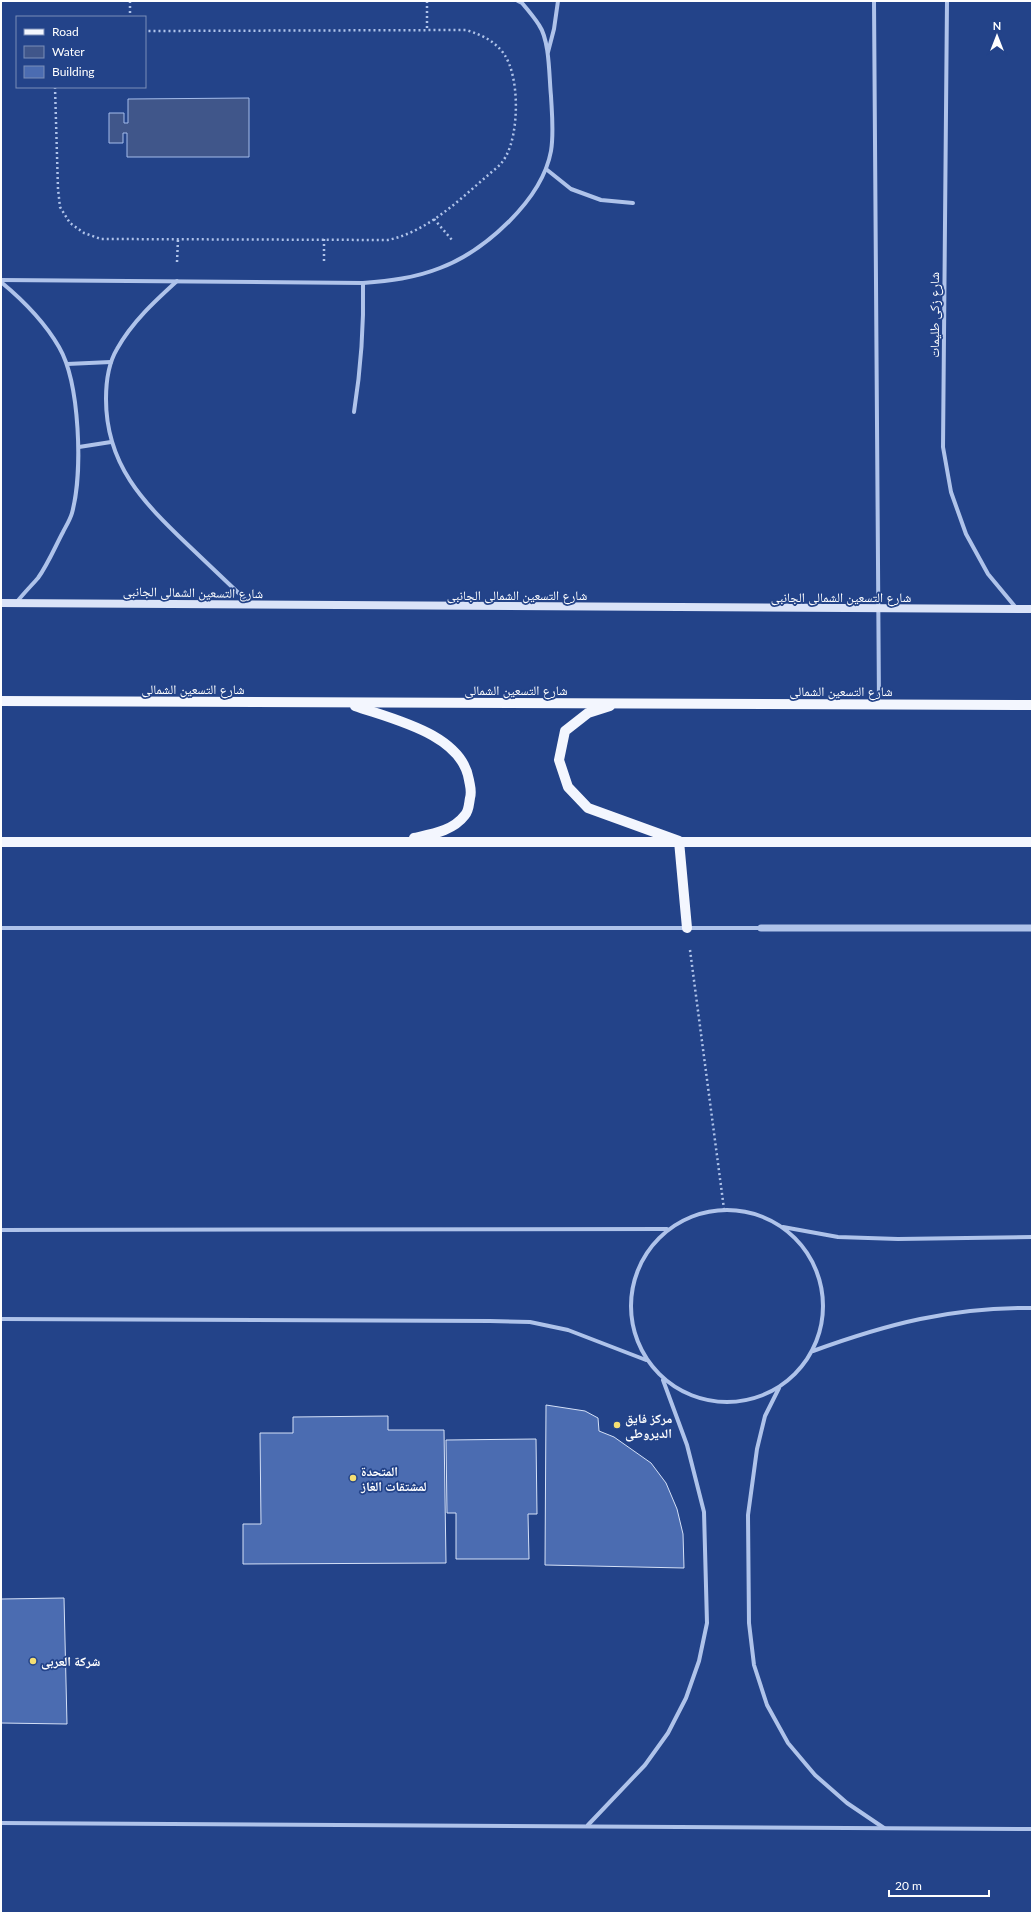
<svg xmlns="http://www.w3.org/2000/svg" width="1033" height="1914" viewBox="0 0 1033 1914" font-family="Lato,'Noto Naskh Arabic',sans-serif">
  <rect width="100%" height="100%" fill="#234389"/>
  <path fill="#40568a" stroke="#a4bceb" d="M 249,98 L 249,157 L 127,157 L 127,133 L 123,133 L 123,143 L 109,143 L 109,113 L 124,113 L 124,123 L 128,123 L 128,99 Z"/>
  <g fill="#4b6cb1" stroke="#d4e0f7">
    <path d="M 546,1405 L 585,1411 L 598,1418 L 599,1431 L 614,1437 L 651,1463 L 666,1483 L 677,1509 L 683,1534 L 684,1568 L 545,1565 Z"/>
    <path d="M 388,1416 L 388,1430 L 444,1430 L 446,1563 L 243,1564 L 243,1524 L 261,1524 L 260,1433 L 293,1433 L 293,1417 Z"/>
    <path d="M 536,1439 L 537,1514 L 528,1514 L 529,1559 L 456,1559 L 456,1513 L 447,1513 L 446,1440 Z"/>
    <path d="M 64,1598 L 67,1724 L 1,1723 L 1,1599 Z"/>
  </g>
  <g fill="none" stroke-linecap="round" stroke-linejoin="round">
    <g stroke="#afc3ea" stroke-width="2.5" stroke-dasharray="2 3" stroke-linecap="butt">
      <path d="M 130,1 L 130,17"/>
      <path d="M 427,1 L 427,30"/>
      <path d="M 55,87 L 58,189 L 60,207 L 70,223 L 84,233 L 101,239 L 388,240 C 430,231 462,197 494,170 C 499,166 503,162 506,156 C 519,133 520,77 504,54 C 495,41 482,35 466,30 L 145,31"/>
      <path d="M 434,219 L 452,240"/>
      <path d="M 324,239 L 324,263"/>
      <path d="M 177,262 L 178,239"/>
      <path d="M 690,950 L 724,1209"/>
    </g>
    <g stroke="#afc3ea" stroke-width="4">
      <path d="M 874,1 L 879,704"/>
      <path d="M 947,1 L 943,447 L 951,492 L 966,534 L 988,574 L 1017,609"/>
      <path d="M 548,52 L 554,29 L 558,1"/>
      <path d="M 546,169 L 571,189 L 601,200 L 633,203"/>
      <path d="M 1,280 L 363,283 C 389,281 415,278 440,268 C 485,251 542,200 551,151 C 554,133 552,115 551,96 C 549,77 550,41 539,25 C 534,17 528,10 522,3 L 518,1"/>
      <path d="M 177,281 C 155,301 132,322 117,349 C 108,364 106,382 106,399 C 106,465 143,502 188,545 C 208,564 229,584 249,603"/>
      <path d="M 1,282 C 24,301 44,321 59,347 C 80,383 83,473 72,513 C 70,520 66,526 63,532 C 55,547 48,564 38,578 C 31,586 23,594 16,603"/>
      <path d="M 67,364 L 111,362"/>
      <path d="M 354,412 C 361,368 364,327 363,283"/>
      <path d="M 79,447 L 111,442"/>
      <path d="M 1,928 L 761,928"/>
      <circle cx="727" cy="1306" r="96"/>
      <path d="M 783,1227 L 838,1237 L 898,1239 L 1032,1237"/>
      <path d="M 1,1230 L 667,1229"/>
      <path d="M 1,1319 L 490,1321 L 530,1322 L 568,1330 L 646,1360"/>
      <path d="M 813,1351 C 887,1324 952,1307 1032,1308"/>
      <path d="M 779,1388 L 765,1416 L 757,1449 L 748,1515 L 749,1623 L 754,1665 L 767,1705 L 788,1743 L 815,1775 L 847,1803 L 884,1828"/>
      <path d="M 1,1823 L 1032,1829"/>
      <path d="M 588,1825 L 645,1765 L 668,1733 L 686,1698 L 699,1661 L 707,1623 L 704,1512 L 687,1445 L 663,1380"/>
    </g>
    <path stroke="#afc3ea" stroke-width="7" d="M 761,928 L 1032,928"/>
    <path stroke="#dae3f8" stroke-width="8" d="M 1,603 L 1032,609"/>
    <g stroke="#f3f6fe" stroke-width="10">
      <path d="M 1,701 L 1032,705"/>
      <path d="M 355,706 C 392,719 462,734 469,780 C 470,786 472,791 470,798 C 469,803 469,811 465,815 C 453,831 432,834 414,838"/>
      <path d="M 610,706 L 588,713 L 565,731 L 559,760 L 568,787 L 588,808 L 679,841 L 687,928"/>
      <path d="M 1,842 L 1032,842"/>
    </g>
  </g>
  <g fill="#f5df73" stroke="#234389" stroke-width="1.5">
    <circle cx="617" cy="1425" r="4"/>
    <circle cx="353" cy="1478" r="4"/>
    <circle cx="33" cy="1661" r="4"/>
  </g>
  <g text-anchor="middle" stroke-width="3.5" stroke-linejoin="round" paint-order="stroke">
    <g font-size="13" fill="#fff" stroke="#234389">
      <text transform="translate(934 315) rotate(-90)" y="5">شارع زكى طليمات</text>
      <text transform="translate(193 592) rotate(1)" y="5">شارع التسعين الشمالى الجانبى</text>
      <text x="517" y="600">شارع التسعين الشمالى الجانبى</text>
      <text x="841" y="602">شارع التسعين الشمالى الجانبى</text>
      <text x="193" y="694">شارع التسعين الشمالى</text>
      <text x="516" y="695">شارع التسعين الشمالى</text>
      <text x="841" y="696">شارع التسعين الشمالى</text>
    </g>
    <g font-size="13" font-weight="bold" fill="#fff" stroke="#234389" text-anchor="start">
      <text x="625" y="1423">مركز فايق<tspan x="625" dy="15">الديروطى</tspan></text>
      <text x="361" y="1476">المتحدة<tspan x="361" dy="15">لمشتقات الغاز</tspan></text>
      <text x="41" y="1666">شركة العربى</text>
    </g>
  </g>
  <rect width="1033" height="1914" fill="none" stroke="#ffffff" stroke-width="4"/>
  <rect x="16" y="16" width="130" height="72" fill="#234389" stroke="#7b8eb8"/>
  <rect x="24" y="29" width="20" height="6" fill="#f3f6fe" stroke="#7b8eb8"/>
  <text x="52" y="36" font-size="12" fill="#ffffff">Road</text>
  <rect x="24" y="46" width="20" height="12" fill="#40568a" stroke="#7b8eb8"/>
  <text x="52" y="56" font-size="12" fill="#ffffff">Water</text>
  <rect x="24" y="66" width="20" height="12" fill="#4b6cb1" stroke="#7b8eb8"/>
  <text x="52" y="76" font-size="12" fill="#ffffff">Building</text>
  <g transform="translate(997 36)" stroke="#234389" stroke-width="3" paint-order="stroke">
  <path d="M0-3L7 15L0 10L-7 15Z" fill="#ffffff"/>
  <text y="-6" font-size="11" font-weight="bold" text-anchor="middle" fill="#ffffff">N</text>
  </g>
  <path d="M889 1890v6h100v-6" fill="none" stroke="#ffffff" stroke-width="2"/>
  <text x="895" y="1890" font-size="12" fill="#ffffff" stroke="#234389" stroke-width="3" paint-order="stroke">20 m</text>
</svg>
